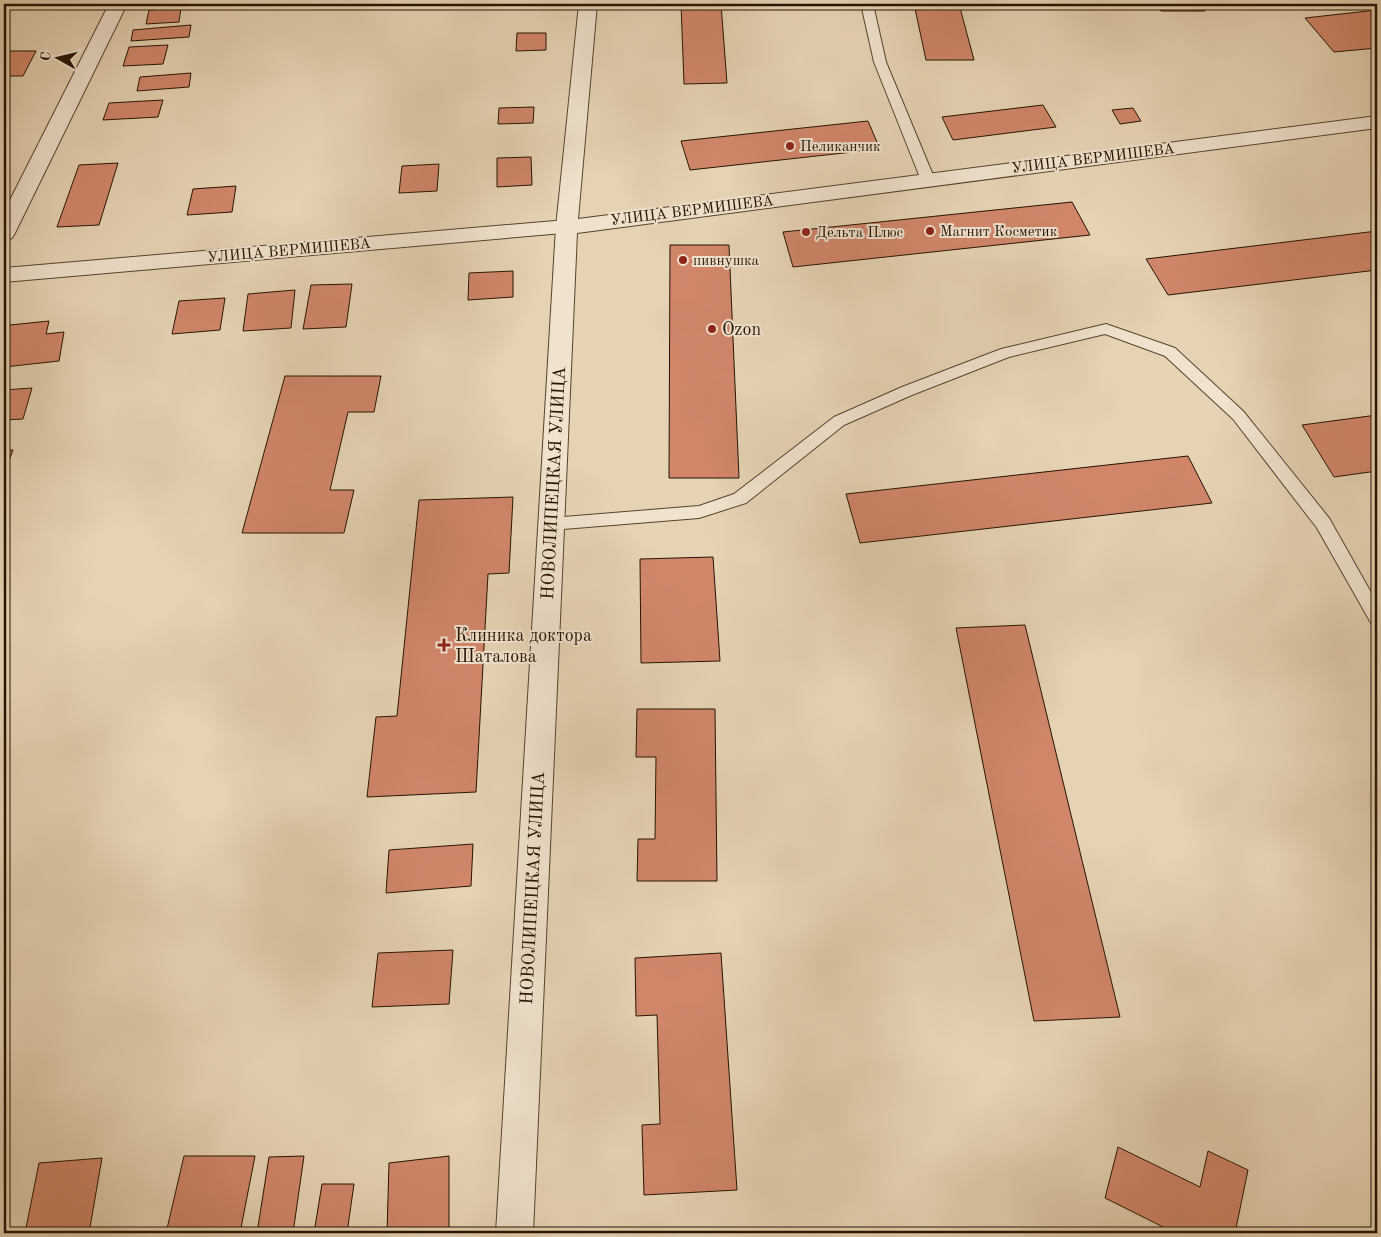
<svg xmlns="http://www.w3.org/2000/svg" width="1381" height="1237" viewBox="0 0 1381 1237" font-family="'Old Standard TT',serif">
  <rect width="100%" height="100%" fill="#e6d3b4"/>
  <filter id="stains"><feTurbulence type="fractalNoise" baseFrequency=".004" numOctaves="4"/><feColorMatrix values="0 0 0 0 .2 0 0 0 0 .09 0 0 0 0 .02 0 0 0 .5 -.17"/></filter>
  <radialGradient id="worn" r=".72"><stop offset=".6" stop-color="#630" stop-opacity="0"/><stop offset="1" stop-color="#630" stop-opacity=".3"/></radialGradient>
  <g fill="#d1866a" stroke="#251400">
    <path d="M 26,4 L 59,4 L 57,7 L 24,6 Z"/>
    <path d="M 681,4 L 721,4 L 727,83 L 684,84 Z"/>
    <path d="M 914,4 L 959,4 L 974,60 L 926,60 Z"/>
    <path d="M 1068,4 L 1110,4 L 1111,5 L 1068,5 Z"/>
    <path d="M 1158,4 L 1202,4 L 1205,11 L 1161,11 Z"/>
    <path d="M 181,8 L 179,22 L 146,24 L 149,10 Z"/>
    <path d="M 1377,10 L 1377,48 L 1334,52 L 1305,18 Z"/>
    <path d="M 191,25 L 189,37 L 131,41 L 133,30 Z"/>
    <path d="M 517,33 L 546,33 L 546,50 L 516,51 Z"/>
    <path d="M 168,45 L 163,64 L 123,66 L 129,47 Z"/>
    <path d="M 4,51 L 36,51 L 23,76 L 4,76 Z"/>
    <path d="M 191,73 L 189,87 L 137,91 L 140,77 Z"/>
    <path d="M 163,100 L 158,117 L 103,120 L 109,103 Z"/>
    <path d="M 1043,105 L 1056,127 L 953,140 L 942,117 Z"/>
    <path d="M 534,107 L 533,123 L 498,124 L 499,108 Z"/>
    <path d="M 1133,108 L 1141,121 L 1120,124 L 1112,110 Z"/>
    <path d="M 868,121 L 880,149 L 690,170 L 681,141 Z"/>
    <path d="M 531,157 L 532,185 L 497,187 L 497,158 Z"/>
    <path d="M 118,163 L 99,225 L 57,227 L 79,165 Z"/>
    <path d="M 439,164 L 437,191 L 399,193 L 402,166 Z"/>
    <path d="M 236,186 L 232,212 L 187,215 L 193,189 Z"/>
    <path d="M 1072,202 L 1090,235 L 793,267 L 783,232 Z"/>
    <path d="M 1377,231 L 1377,270 L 1168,295 L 1146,259 Z"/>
    <path d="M 670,245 L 729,245 L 739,478 L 669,478 Z"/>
    <path d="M 513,271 L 513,297 L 468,300 L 469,273 Z"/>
    <path d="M 352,284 L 346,327 L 303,329 L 311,285 Z"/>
    <path d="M 295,290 L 291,328 L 243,331 L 248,294 Z"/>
    <path d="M 225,298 L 220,330 L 172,334 L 179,301 Z"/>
    <path d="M 49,321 L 46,334 L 64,332 L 59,361 L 4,367 L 4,350 L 10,325 Z"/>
    <path d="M 285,376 L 381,376 L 374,412 L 348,412 L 330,490 L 354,490 L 344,533 L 242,533 Z"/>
    <path d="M 32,388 L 23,419 L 4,420 L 4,390 Z"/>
    <path d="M 1377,415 L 1377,471 L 1334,477 L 1302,425 Z"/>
    <path d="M 4,450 L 13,450 L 4,474 Z"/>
    <path d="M 1188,456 L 1212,503 L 860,543 L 846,494 Z"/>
    <path d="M 513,497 L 509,573 L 488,574 L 476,792 L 367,797 L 376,717 L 397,716 L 419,500 Z"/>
    <path d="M 713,557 L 720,661 L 641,663 L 640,559 Z"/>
    <path d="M 1025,625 L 1120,1017 L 1034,1021 L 956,628 Z"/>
    <path d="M 637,709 L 715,709 L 717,881 L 637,881 L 638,839 L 655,839 L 656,757 L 636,757 Z"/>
    <path d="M 473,844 L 471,886 L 386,893 L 389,850 Z"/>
    <path d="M 453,950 L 449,1004 L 372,1007 L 378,953 Z"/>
    <path d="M 721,953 L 737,1190 L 644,1195 L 642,1125 L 660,1124 L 657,1015 L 636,1016 L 635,958 Z"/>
    <path d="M 1118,1147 L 1200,1187 L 1208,1151 L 1248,1170 L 1235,1233 L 1175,1233 L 1105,1198 Z"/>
    <path d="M 184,1156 L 255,1156 L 240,1233 L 166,1233 Z"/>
    <path d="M 304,1156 L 293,1233 L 257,1233 L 269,1157 Z"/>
    <path d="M 449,1156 L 449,1233 L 387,1233 L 389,1163 Z"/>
    <path d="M 102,1158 L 89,1233 L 25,1233 L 39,1163 Z"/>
    <path d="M 322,1184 L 354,1184 L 347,1233 L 314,1233 Z"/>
  </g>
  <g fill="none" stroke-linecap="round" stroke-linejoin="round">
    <g stroke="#55442d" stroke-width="2">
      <g id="service">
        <path d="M 861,4 L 873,4 L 886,62 L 935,180 L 933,183 L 923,183 L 921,180 L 874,62 Z"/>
        <path d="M 1106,324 L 1175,348 L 1243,411 L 1329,518 L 1377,603 L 1377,625 L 1371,623 L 1317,528 L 1233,419 L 1165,356 L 1105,334 L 1009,357 L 912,395 L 844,425 L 746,503 L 699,518 L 551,530 L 545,529 L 543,524 L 545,519 L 551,518 L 699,506 L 734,494 L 834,417 L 902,387 L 1001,349 Z"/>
      </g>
    </g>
    <g stroke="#55442d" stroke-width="2">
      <g id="minor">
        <path d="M 109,4 L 127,4 L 15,233 L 12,238 L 4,240 L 4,212 Z"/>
        <path d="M 567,220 L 575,222 L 578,227 L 575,232 L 4,282 L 4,268 Z"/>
      </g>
    </g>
    <g stroke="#55442d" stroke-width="2">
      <path id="tertiary" d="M 579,4 L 597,4 L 578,219 L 1377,116 L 1377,128 L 577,233 L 533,1233 L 496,1233 L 556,227 Z"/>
    </g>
    <use href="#service" fill="#efe2ce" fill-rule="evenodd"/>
    <use href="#minor" fill="#efe2ce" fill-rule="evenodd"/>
    <use href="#tertiary" fill="#efe2ce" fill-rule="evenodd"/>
  </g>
  <g fill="#8f2418" stroke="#efe2ce" stroke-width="2">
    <circle cx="790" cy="146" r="5"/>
    <circle cx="930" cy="231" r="5"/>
    <circle cx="806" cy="232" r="5"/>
    <circle cx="683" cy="260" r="5"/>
    <circle cx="712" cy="329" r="5"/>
    <path d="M441.5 637.5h5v5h5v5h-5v5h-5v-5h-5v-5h5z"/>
  </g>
  <g text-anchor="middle" stroke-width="4" stroke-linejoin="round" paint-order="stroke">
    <g font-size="15" fill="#251400" stroke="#efe2ce" text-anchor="start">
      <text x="800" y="151">Пеликанчик</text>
      <text x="940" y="236">Магнит Косметик</text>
      <text x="816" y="237">Дельта Плюс</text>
      <text x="693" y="265">пивнушка</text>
    </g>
    <g font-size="15" fill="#251400" stroke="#efe2ce">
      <text transform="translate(1093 158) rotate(-7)" y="5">УЛИЦА ВЕРМИШЕВА</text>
      <text transform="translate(692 210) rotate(-7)" y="5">УЛИЦА ВЕРМИШЕВА</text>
      <text transform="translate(289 250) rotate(-5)" y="5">УЛИЦА ВЕРМИШЕВА</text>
    </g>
    <g font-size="18" fill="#251400" stroke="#efe2ce" text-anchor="start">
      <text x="722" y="335">Ozon</text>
      <text x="455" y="641">Клиника доктора<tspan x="455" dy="21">Шаталова</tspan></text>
    </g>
    <g font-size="18" fill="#251400" stroke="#efe2ce">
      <text transform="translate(553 483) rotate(-87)" y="6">НОВОЛИПЕЦКАЯ УЛИЦА</text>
      <text transform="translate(532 888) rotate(-87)" y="6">НОВОЛИПЕЦКАЯ УЛИЦА</text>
    </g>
  </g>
  <rect width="1381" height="1237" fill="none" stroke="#e6d3b4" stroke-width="20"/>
  <rect x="5" y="5" width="1371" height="1227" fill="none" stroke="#251400" stroke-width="2.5"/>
  <rect x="10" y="10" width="1361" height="1217" fill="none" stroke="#251400"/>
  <g transform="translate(58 58) rotate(278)" stroke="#efe2ce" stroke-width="4" paint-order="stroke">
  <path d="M0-4L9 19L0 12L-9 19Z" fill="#251400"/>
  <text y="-8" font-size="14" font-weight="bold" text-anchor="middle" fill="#251400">С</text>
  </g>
  <rect width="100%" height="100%" filter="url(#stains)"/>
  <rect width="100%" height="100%" fill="url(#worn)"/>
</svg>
